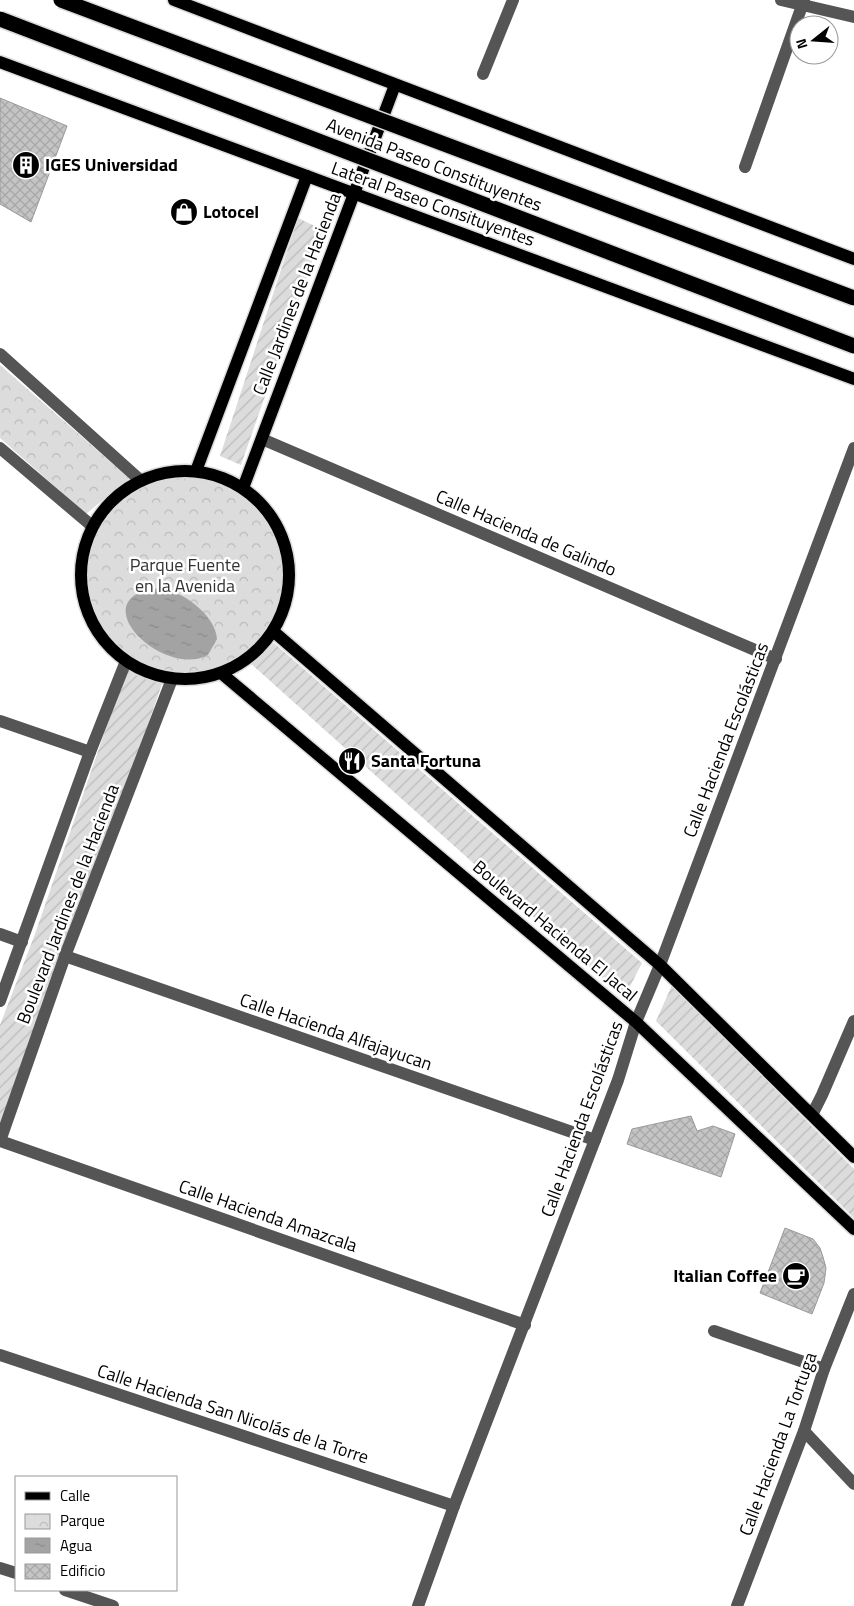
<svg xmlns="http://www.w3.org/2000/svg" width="854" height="1606" viewBox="0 0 854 1606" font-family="'Titillium Web',sans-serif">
  <defs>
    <pattern id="park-crowns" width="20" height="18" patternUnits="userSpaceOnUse" patternTransform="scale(1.25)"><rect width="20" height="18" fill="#dcdcdc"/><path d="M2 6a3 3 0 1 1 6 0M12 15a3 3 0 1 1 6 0" fill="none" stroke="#bbb"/></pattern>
    <pattern id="garden-furrows" width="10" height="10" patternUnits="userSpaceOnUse" patternTransform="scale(1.25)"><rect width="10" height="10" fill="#dcdcdc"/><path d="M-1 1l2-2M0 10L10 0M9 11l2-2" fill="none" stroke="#bbb"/></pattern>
    <pattern id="water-ripples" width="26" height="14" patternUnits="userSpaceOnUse" patternTransform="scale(1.25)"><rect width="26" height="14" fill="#a3a3a3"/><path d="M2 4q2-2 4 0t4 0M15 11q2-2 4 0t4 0" fill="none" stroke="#8b8b8b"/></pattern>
    <pattern id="building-cross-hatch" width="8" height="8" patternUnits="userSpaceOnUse" patternTransform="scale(1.25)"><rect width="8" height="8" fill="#c4c4c4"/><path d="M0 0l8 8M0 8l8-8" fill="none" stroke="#a7a7a7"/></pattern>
  </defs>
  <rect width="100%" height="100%" fill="#fff"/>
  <g fill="url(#park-crowns)">
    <path d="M 0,365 L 129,478 L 86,514 L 0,438 Z"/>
    <circle cx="185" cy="575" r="104"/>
  </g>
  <g fill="url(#garden-furrows)">
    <path d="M 298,218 L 323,230 L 241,465 L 220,456 Z"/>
    <path d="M 274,643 L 642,963 L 624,998 L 250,663 Z"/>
    <path d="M 126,670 L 163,681 L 133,768 L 0,1126 L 0,1025 L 35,934 Z"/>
    <path d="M 672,985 L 854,1169 L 854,1218 L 656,1021 Z"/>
  </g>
  <path fill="url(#water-ripples)" d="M 157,589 C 180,588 216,615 217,639 L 208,655 C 168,676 101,617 135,595 C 141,591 150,590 157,589 Z"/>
  <g fill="url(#building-cross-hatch)" stroke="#999">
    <path d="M 0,98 L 67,126 L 31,222 L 0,204 Z"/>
    <path d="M 691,1116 L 697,1131 L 713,1126 L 735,1134 L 721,1177 L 627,1144 L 632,1129 Z"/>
    <path d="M 785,1228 L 813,1239 L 820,1248 L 823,1257 L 826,1268 L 824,1283 L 812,1314 L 760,1293 Z"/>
  </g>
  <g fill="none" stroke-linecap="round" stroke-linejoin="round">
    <g stroke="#dbdbdb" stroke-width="15">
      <g id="major">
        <path d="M 174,0 L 854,259"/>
        <path d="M 0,62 L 854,379"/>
        <circle cx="185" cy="575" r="104"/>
        <path d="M 196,471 L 307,176"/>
        <path d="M 243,488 L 395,85"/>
        <path d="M 273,631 L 660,965 L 854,1157"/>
        <path d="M 221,673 L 636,1022 L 854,1229"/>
      </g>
    </g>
    <g stroke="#555" stroke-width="12">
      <path d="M 781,0 L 854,17"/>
      <path d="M 483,74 L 513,0"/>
      <path d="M 745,167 L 804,0"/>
      <path d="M 0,354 L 140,480"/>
      <path d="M 262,439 L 776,659"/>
      <path d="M 0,448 L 92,526"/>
      <path d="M 0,721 L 90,752"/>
      <path d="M 0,934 L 22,942"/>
      <path d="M 65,956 L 595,1140"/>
      <path d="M 0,1001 L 90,752 L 126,661"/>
      <path d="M 812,1115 L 822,1095 L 854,1021"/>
      <path d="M 0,1141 L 525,1325"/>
      <path d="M 0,1141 L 65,956 L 172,679"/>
      <path d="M 714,1331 L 824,1369"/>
      <path d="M 0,1355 L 454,1506"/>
      <path d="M 804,1431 L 854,1484"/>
      <path d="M 0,1568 L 16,1573"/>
      <path d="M 65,1590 L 113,1606"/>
      <path d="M 418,1606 L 454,1506 L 618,1080 L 636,1022 L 660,965 L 854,448"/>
      <path d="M 737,1606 L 804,1431 L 824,1369 L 854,1294"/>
    </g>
    <use href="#major" stroke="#000" stroke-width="12"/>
    <g stroke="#dbdbdb" stroke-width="18" stroke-linecap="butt">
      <g id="highway-bridge">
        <path d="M 61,0 L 854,298"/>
        <path d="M 0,19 L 854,346"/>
      </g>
    </g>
    <use href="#highway-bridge" stroke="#000" stroke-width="15"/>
  </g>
  <defs>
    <g id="building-disc" transform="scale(1.4375)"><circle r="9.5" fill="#000" stroke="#fff"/><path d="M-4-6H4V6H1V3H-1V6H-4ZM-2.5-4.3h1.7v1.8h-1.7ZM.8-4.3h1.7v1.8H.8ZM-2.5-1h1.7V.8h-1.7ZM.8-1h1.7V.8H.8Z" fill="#fff"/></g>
    <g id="shop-disc" transform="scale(1.4375)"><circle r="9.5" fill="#000" stroke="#fff"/><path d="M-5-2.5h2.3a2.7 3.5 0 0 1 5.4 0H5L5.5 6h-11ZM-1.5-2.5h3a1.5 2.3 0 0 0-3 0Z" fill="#fff"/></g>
    <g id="restaurant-disc" transform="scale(1.4375)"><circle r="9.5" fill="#000" stroke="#fff"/><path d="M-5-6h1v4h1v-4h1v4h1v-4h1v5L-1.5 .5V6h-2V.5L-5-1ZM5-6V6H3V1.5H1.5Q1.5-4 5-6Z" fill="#fff"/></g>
    <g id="cafe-disc" transform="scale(1.4375)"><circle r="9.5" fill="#000" stroke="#fff"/><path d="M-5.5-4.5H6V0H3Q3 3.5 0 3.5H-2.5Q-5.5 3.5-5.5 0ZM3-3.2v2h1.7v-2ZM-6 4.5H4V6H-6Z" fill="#fff"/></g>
  </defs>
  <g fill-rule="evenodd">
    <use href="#building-disc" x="26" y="165"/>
    <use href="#shop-disc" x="184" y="212"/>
    <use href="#restaurant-disc" x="352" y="761"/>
    <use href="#cafe-disc" x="796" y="1276"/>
  </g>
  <g text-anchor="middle" stroke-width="5" stroke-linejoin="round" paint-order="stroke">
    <g font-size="18" font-weight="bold" fill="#000" stroke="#fff" text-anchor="start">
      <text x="45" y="171">IGES Universidad</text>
      <text x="203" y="218">Lotocel</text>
      <text x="371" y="767">Santa Fortuna</text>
      <text x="777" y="1282" text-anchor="end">Italian Coffee</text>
    </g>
    <g font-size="18" fill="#000" stroke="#fff">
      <text transform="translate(434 165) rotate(21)" y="6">Avenida Paseo Constituyentes</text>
      <text transform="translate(433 204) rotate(20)" y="6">Lateral Paseo Consituyentes</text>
      <text transform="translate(297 294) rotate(-69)" y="6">Calle Jardines de la Hacienda</text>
      <text transform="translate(526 533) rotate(23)" y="6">Calle Hacienda de Galindo</text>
      <text transform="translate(726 740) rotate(-69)" y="6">Calle Hacienda Escolásticas</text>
      <text transform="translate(68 904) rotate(-69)" y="6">Boulevard Jardines de la Hacienda</text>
      <text transform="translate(555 931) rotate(40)" y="6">Boulevard Hacienda El Jacal</text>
      <text transform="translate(336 1032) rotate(19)" y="6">Calle Hacienda Alfajayucan</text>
      <text transform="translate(582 1119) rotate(-70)" y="6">Calle Hacienda Escolásticas</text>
      <text transform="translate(268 1216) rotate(19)" y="6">Calle Hacienda Amazcala</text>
      <text transform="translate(233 1414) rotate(18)" y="6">Calle Hacienda San Nicolás de la Torre</text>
      <text transform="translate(778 1444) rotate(-70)" y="6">Calle Hacienda La Tortuga</text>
    </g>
    <g font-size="18" fill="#333" stroke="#fff">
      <text x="185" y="571">Parque Fuente<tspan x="185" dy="21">en la Avenida</tspan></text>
    </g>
  </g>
  <rect x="15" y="1476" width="162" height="115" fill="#ffffff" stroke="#999999"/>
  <rect x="25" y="1492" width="25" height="8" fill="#000000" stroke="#999999"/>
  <text x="60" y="1501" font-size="15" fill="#000000">Calle</text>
  <rect x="25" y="1514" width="25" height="15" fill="url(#park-crowns)" stroke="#999999"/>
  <text x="60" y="1526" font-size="15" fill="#000000">Parque</text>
  <rect x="25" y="1538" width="25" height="15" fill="url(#water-ripples)" stroke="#999999"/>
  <text x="60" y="1551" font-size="15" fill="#000000">Agua</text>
  <rect x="25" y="1564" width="25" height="15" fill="url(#building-cross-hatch)" stroke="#999999"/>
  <text x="60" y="1576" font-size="15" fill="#000000">Edificio</text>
  <g transform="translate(814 40) rotate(253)"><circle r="24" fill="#ffffff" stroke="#999999"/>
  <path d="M0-4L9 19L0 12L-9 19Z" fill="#000000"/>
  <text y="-8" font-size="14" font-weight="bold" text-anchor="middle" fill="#000000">N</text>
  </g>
</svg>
